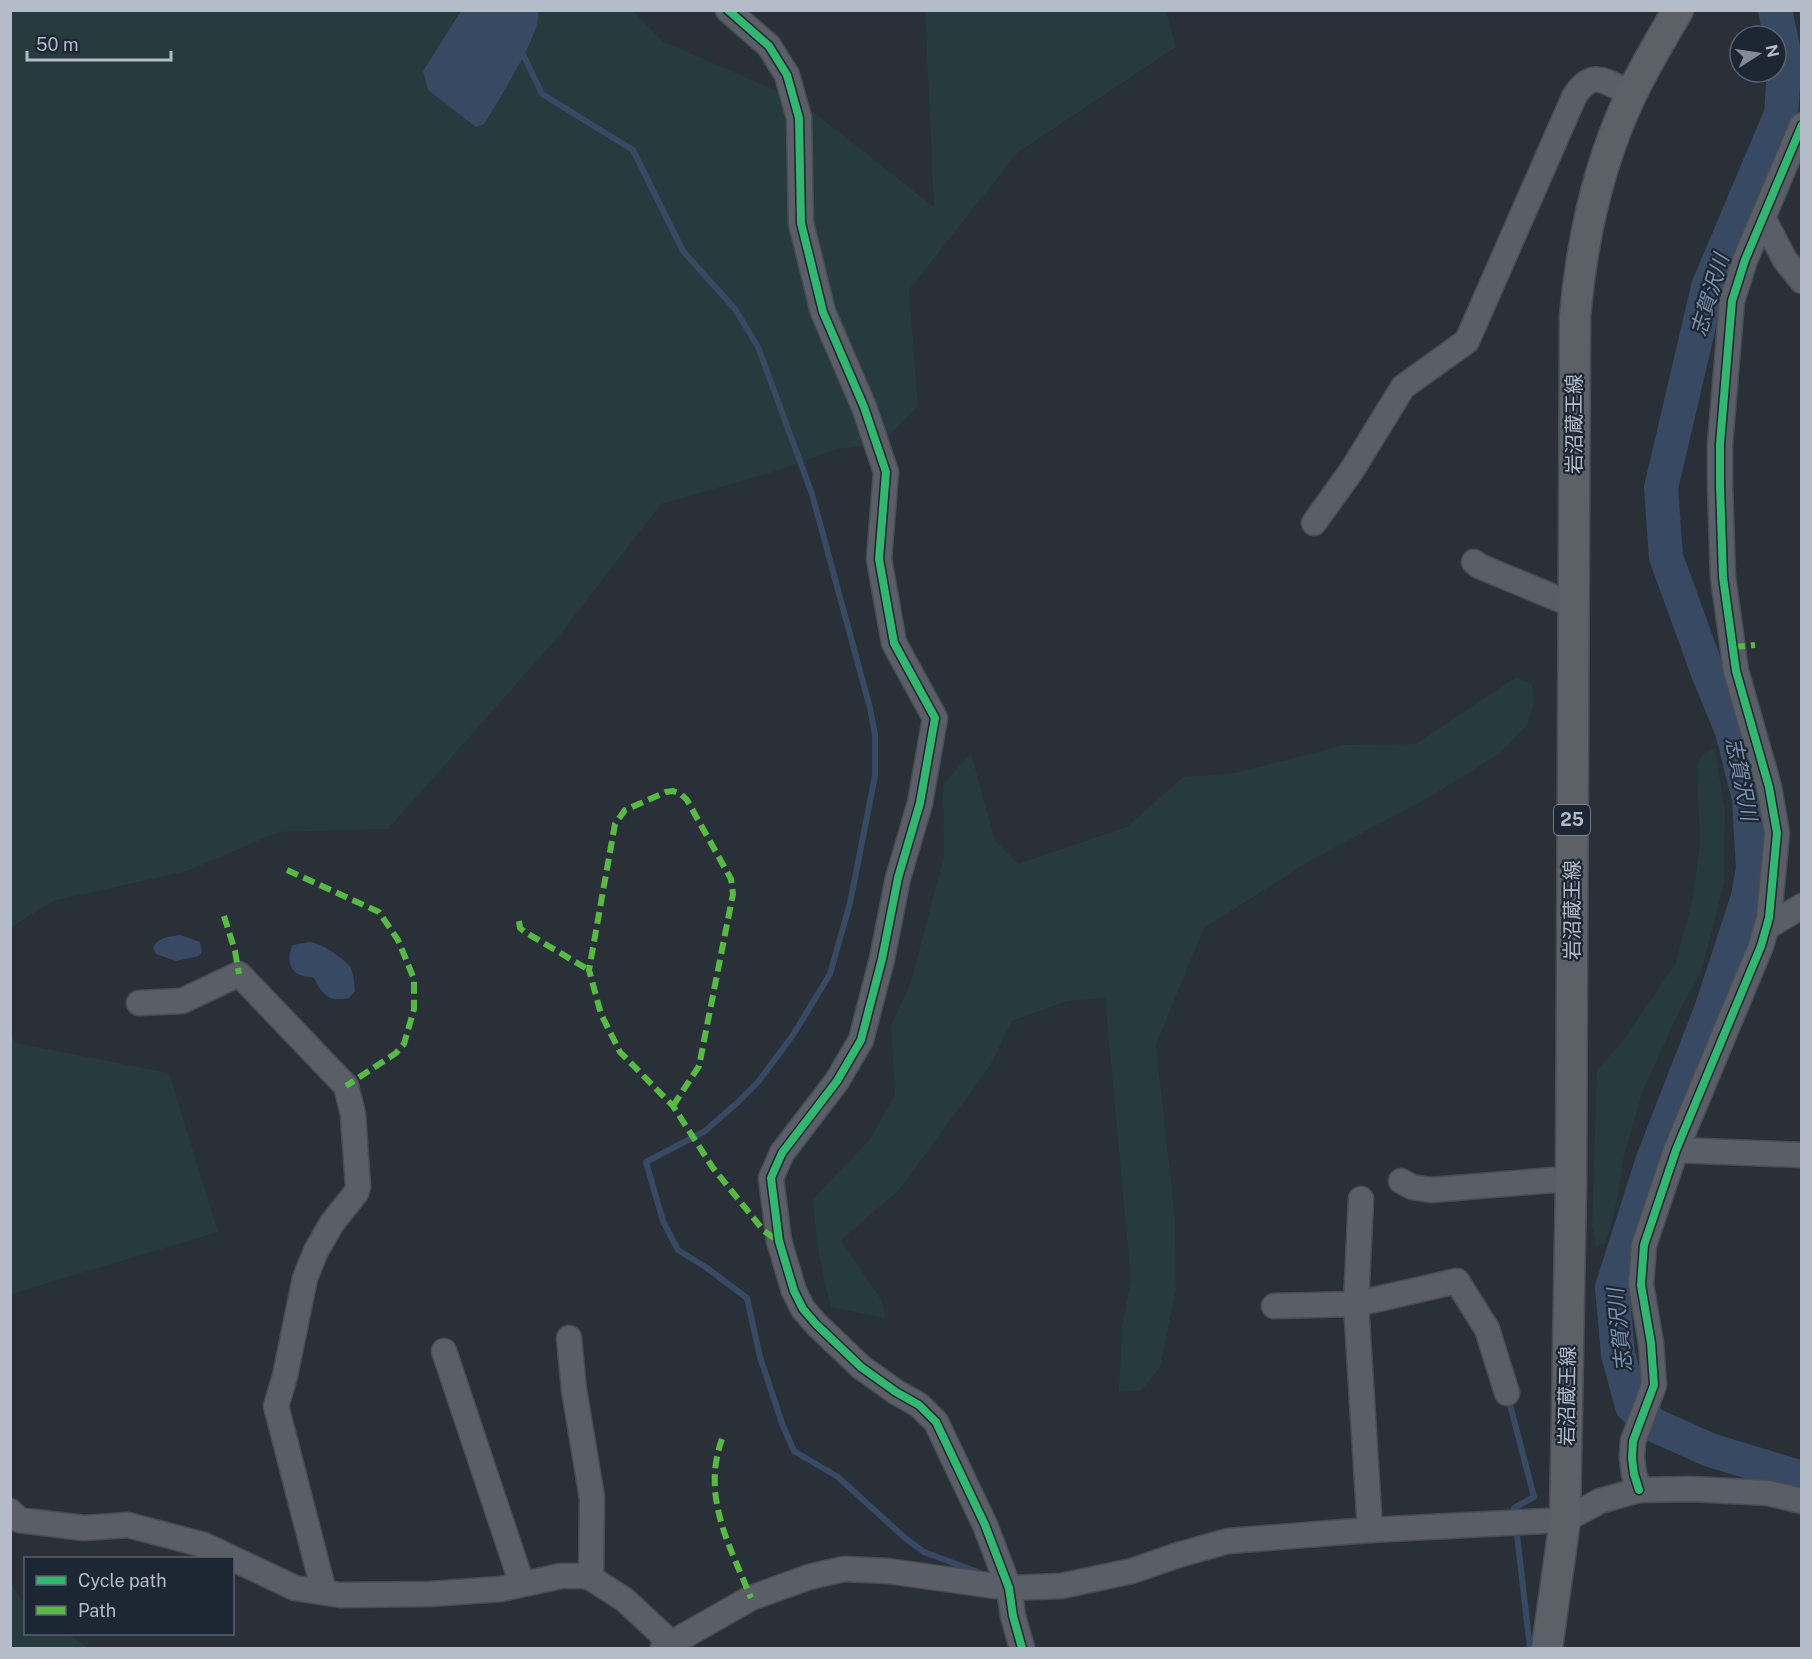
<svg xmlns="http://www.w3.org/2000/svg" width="1812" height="1659" viewBox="0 0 1812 1659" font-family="'Public Sans','Noto Sans JP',sans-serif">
  <rect width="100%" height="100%" fill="#2a3038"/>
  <g fill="#273a3e">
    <path d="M 11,11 L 633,11 L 662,41 L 798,100 L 934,207 L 925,11 L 1166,11 L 1176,47 L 1017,153 L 909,290 L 918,406 L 881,444 L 838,449 L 773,472 L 661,504 L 558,637 L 388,829 L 279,832 L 187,871 L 53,901 L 11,927 Z"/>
    <path d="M 1517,677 L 1532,685 L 1534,703 L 1527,725 L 1500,753 L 1428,798 L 1311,860 L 1204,928 L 1156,1045 L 1175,1218 L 1176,1288 L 1160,1368 L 1141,1390 L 1119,1392 L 1122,1325 L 1131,1282 L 1105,998 L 1067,1001 L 1012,1021 L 990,1066 L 899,1190 L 841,1240 L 882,1301 L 885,1318 L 831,1307 C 821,1271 815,1237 813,1199 L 870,1139 L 895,1095 L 891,1026 L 911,982 L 944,856 L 943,785 L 971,753 L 995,841 L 1018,864 L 1127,827 L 1183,777 L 1235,773 L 1344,745 L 1415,744 Z"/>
    <path d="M 1715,748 L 1725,812 L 1724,884 L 1701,972 L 1681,1007 L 1642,1093 L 1624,1156 L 1616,1205 L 1606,1243 L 1596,1246 L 1592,1224 L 1597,1070 L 1623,1041 L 1675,965 L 1692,902 L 1700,845 L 1697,766 L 1703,754 Z"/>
    <path d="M 11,1035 L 16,1043 L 169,1073 L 218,1232 L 11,1294 Z"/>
    <path d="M 11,1584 L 25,1604 L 26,1634 L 68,1634 L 89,1648 L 11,1648 Z"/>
  </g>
  <g fill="#384963">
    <path d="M 461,11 L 538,11 C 543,32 497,102 484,124 L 476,127 L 428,90 L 423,71 Z"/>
    <path d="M 180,935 L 200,942 L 202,952 L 199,956 L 176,961 L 156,954 L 153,948 C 158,937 169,937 180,935 Z"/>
    <path d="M 309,942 C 318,941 345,959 350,967 C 354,973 354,983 355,991 L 349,998 C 329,1002 323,996 314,978 C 309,976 304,977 300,975 C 288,970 287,954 293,945 Z"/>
  </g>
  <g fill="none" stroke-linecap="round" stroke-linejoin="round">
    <g stroke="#384963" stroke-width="6">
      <path d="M 521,50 L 542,94 L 633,150 L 683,251 L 735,309 L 758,347 L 812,494 L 870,708 L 875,734 L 875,776 L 850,903 L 830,974 L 793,1035 L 758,1082 L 738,1102 L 705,1131 L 646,1162 L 663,1221 L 678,1250 L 707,1268 L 747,1298 L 760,1357 L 783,1426 L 794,1451 L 838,1477 L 905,1538 L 924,1552 L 983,1574"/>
      <path d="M 1508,1397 L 1534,1497 L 1514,1508"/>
      <path d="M 1517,1535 L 1530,1648"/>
    </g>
    <path stroke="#384963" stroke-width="34" d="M 1775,10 L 1785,57 L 1781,114 L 1708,287 L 1661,488 L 1666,557 L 1707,670 L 1732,731 L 1749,799 L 1753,868 L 1748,897 L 1711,1010 L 1652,1162 L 1612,1288 L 1618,1354 L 1632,1406 L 1654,1425 L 1710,1450 L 1802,1478"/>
    <g stroke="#484c53" stroke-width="27">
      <g id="minor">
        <path d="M 728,10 L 769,46 L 787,75 L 799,118 L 801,223 L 823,312 L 864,407 L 886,472 L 879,559 L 894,643 L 935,718 L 920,803 L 898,878 L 882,959 L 861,1040 L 837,1081 L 782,1153 L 771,1178 L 779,1241 L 794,1291 L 803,1309 L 816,1324 L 861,1367 L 896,1392 L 919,1405 L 936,1422 L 985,1525 L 1009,1588 L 1013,1616 L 1022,1648"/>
        <path d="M 1763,218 L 1785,260 L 1802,281"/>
        <path d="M 1314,523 L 1352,470 L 1403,387 L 1467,341 L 1574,97 C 1592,68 1607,81 1631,95"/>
        <path d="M 1474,562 L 1479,566 L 1573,605"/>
        <path d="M 1767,927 L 1802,906"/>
        <path d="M 139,1003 L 182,1001 L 239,974 L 346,1086 L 353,1114 L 358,1187 L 356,1193 L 332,1223 L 316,1251 L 305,1278 L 285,1376 L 276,1406 L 324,1592"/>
        <path d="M 1676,1150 L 1802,1155"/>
        <path d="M 1401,1181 L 1412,1187 L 1431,1190 L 1553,1180 L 1571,1183"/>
        <path d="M 1361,1199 L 1356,1304 L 1370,1530"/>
        <path d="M 1274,1306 L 1356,1304 L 1457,1281 L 1487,1329 L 1507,1393"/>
        <path d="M 569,1338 L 574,1390 L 592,1498 L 591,1578"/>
        <path d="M 444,1351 L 522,1584"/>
        <path d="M 1639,1490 L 1634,1474 L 1632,1458 L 1633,1441 L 1654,1385 L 1651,1343 L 1641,1285 L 1644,1245 L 1676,1150 L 1761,946 L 1769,918 L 1777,833 L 1769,787 L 1736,671 L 1723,577 L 1720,485 L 1720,444 L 1732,301 L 1745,260 L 1802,125"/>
        <path d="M 10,1511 L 19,1520 L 84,1528 L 128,1525 L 204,1545 L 295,1588 L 340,1595 L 430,1594 L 501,1589 L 561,1576 L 584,1576 L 591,1578 L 625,1600 L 671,1643"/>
        <path d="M 663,1648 L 751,1598 L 809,1577 L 844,1569 L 888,1571 L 1009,1588 L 1061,1586 L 1132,1571 L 1178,1555 L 1228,1541 L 1370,1530 L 1565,1520 L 1600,1501 L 1639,1490 L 1691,1489 L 1768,1493 L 1802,1501"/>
      </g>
    </g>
    <g stroke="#484c55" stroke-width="33">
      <path id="major" d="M 1547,1648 L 1565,1520 L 1571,1183 L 1575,316 C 1582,239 1598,164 1631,95 C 1645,66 1662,38 1678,10"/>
    </g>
    <use href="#minor" stroke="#5a5e66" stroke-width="24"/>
    <use href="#major" stroke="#5c6168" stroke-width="30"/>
    <g stroke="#58b947" stroke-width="6" stroke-dasharray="12 6" stroke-linecap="butt">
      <path d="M 1733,647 L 1755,645"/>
      <path d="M 287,870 L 379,912 L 398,940 L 414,979 L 414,1009 L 404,1044 L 396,1053 L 346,1086"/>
      <path d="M 224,916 L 235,951 L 239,974"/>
      <path d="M 519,921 L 520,928 L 525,932 L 589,970"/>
      <path d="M 673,1106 L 699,1066 L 733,894 L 731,879 L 687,800 L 681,794 L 673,791 L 666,792 L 625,810 L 615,824 L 589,970 L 601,1014 L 620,1052 L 673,1106 L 713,1168 L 764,1231 L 779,1241"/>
      <path d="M 722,1439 C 701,1497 730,1546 751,1598"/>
    </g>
    <g stroke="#1d2633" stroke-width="11">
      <g id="cycleway">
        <path d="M 728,10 L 769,46 L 787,75 L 799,118 L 801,223 L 823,312 L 864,407 L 886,472 L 879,559 L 894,643 L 935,718 L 920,803 L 898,878 L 882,959 L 861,1040 L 837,1081 L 782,1153 L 771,1178 L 779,1241 L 794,1291 L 803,1309 L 816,1324 L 861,1367 L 896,1392 L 919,1405 L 936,1422 L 985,1525 L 1009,1588 L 1013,1616 L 1022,1648"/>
        <path d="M 1639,1490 L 1634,1474 L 1632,1458 L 1633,1441 L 1654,1385 L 1651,1343 L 1641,1285 L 1644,1245 L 1676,1150 L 1761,946 L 1769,918 L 1777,833 L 1769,787 L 1736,671 L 1723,577 L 1720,485 L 1720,444 L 1732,301 L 1745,260 L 1802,125"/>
      </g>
    </g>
    <use href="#cycleway" stroke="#33b770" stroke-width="8"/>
  </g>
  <g text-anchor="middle" stroke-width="4.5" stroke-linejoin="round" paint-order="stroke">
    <rect fill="#1d2633" stroke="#878f9c" stroke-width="1.5" x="1554" y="805" width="36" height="30" rx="4.5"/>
    <g font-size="18" font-weight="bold" fill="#b4bcc9">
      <text x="1572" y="826">25</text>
    </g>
    <g font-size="20" fill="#b4bcc9" stroke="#1d2633">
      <text transform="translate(1574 424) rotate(-90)" y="7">岩沼蔵王線</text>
      <text transform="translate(1572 910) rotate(-90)" y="7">岩沼蔵王線</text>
      <text transform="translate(1567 1396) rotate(-89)" y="7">岩沼蔵王線</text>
    </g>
    <g font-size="21" font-style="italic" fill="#7c92b1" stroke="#1d2633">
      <text transform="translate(1710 295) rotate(-73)" y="7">志賀沢川</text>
      <text transform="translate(1741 779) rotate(79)" y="7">志賀沢川</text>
      <text transform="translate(1620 1330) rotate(-96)" y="7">志賀沢川</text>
    </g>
  </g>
  <rect width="1812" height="1659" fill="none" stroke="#b4bcc9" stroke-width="24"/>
  <rect x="24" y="1557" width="210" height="78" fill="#1d2633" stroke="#59626f" stroke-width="1.5"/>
  <rect x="36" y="1576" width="30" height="9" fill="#33b770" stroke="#59626f" stroke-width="1.5"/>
  <text x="78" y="1587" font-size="18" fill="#b4bcc9">Cycle path</text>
  <rect x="36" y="1606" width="30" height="9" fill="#58b947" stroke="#59626f" stroke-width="1.5"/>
  <text x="78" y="1617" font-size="18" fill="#b4bcc9">Path</text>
  <g transform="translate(1758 54) rotate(78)"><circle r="28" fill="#1d2633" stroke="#59626f" stroke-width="1.5"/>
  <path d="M0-4.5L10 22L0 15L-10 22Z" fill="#848b96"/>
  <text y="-9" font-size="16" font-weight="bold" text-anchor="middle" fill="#b4bcc9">N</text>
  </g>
  <path d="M27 51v9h144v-9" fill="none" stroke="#b4bcc9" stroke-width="3"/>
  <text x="36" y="51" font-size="18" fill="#b4bcc9" stroke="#1d2633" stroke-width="4.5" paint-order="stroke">50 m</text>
</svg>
